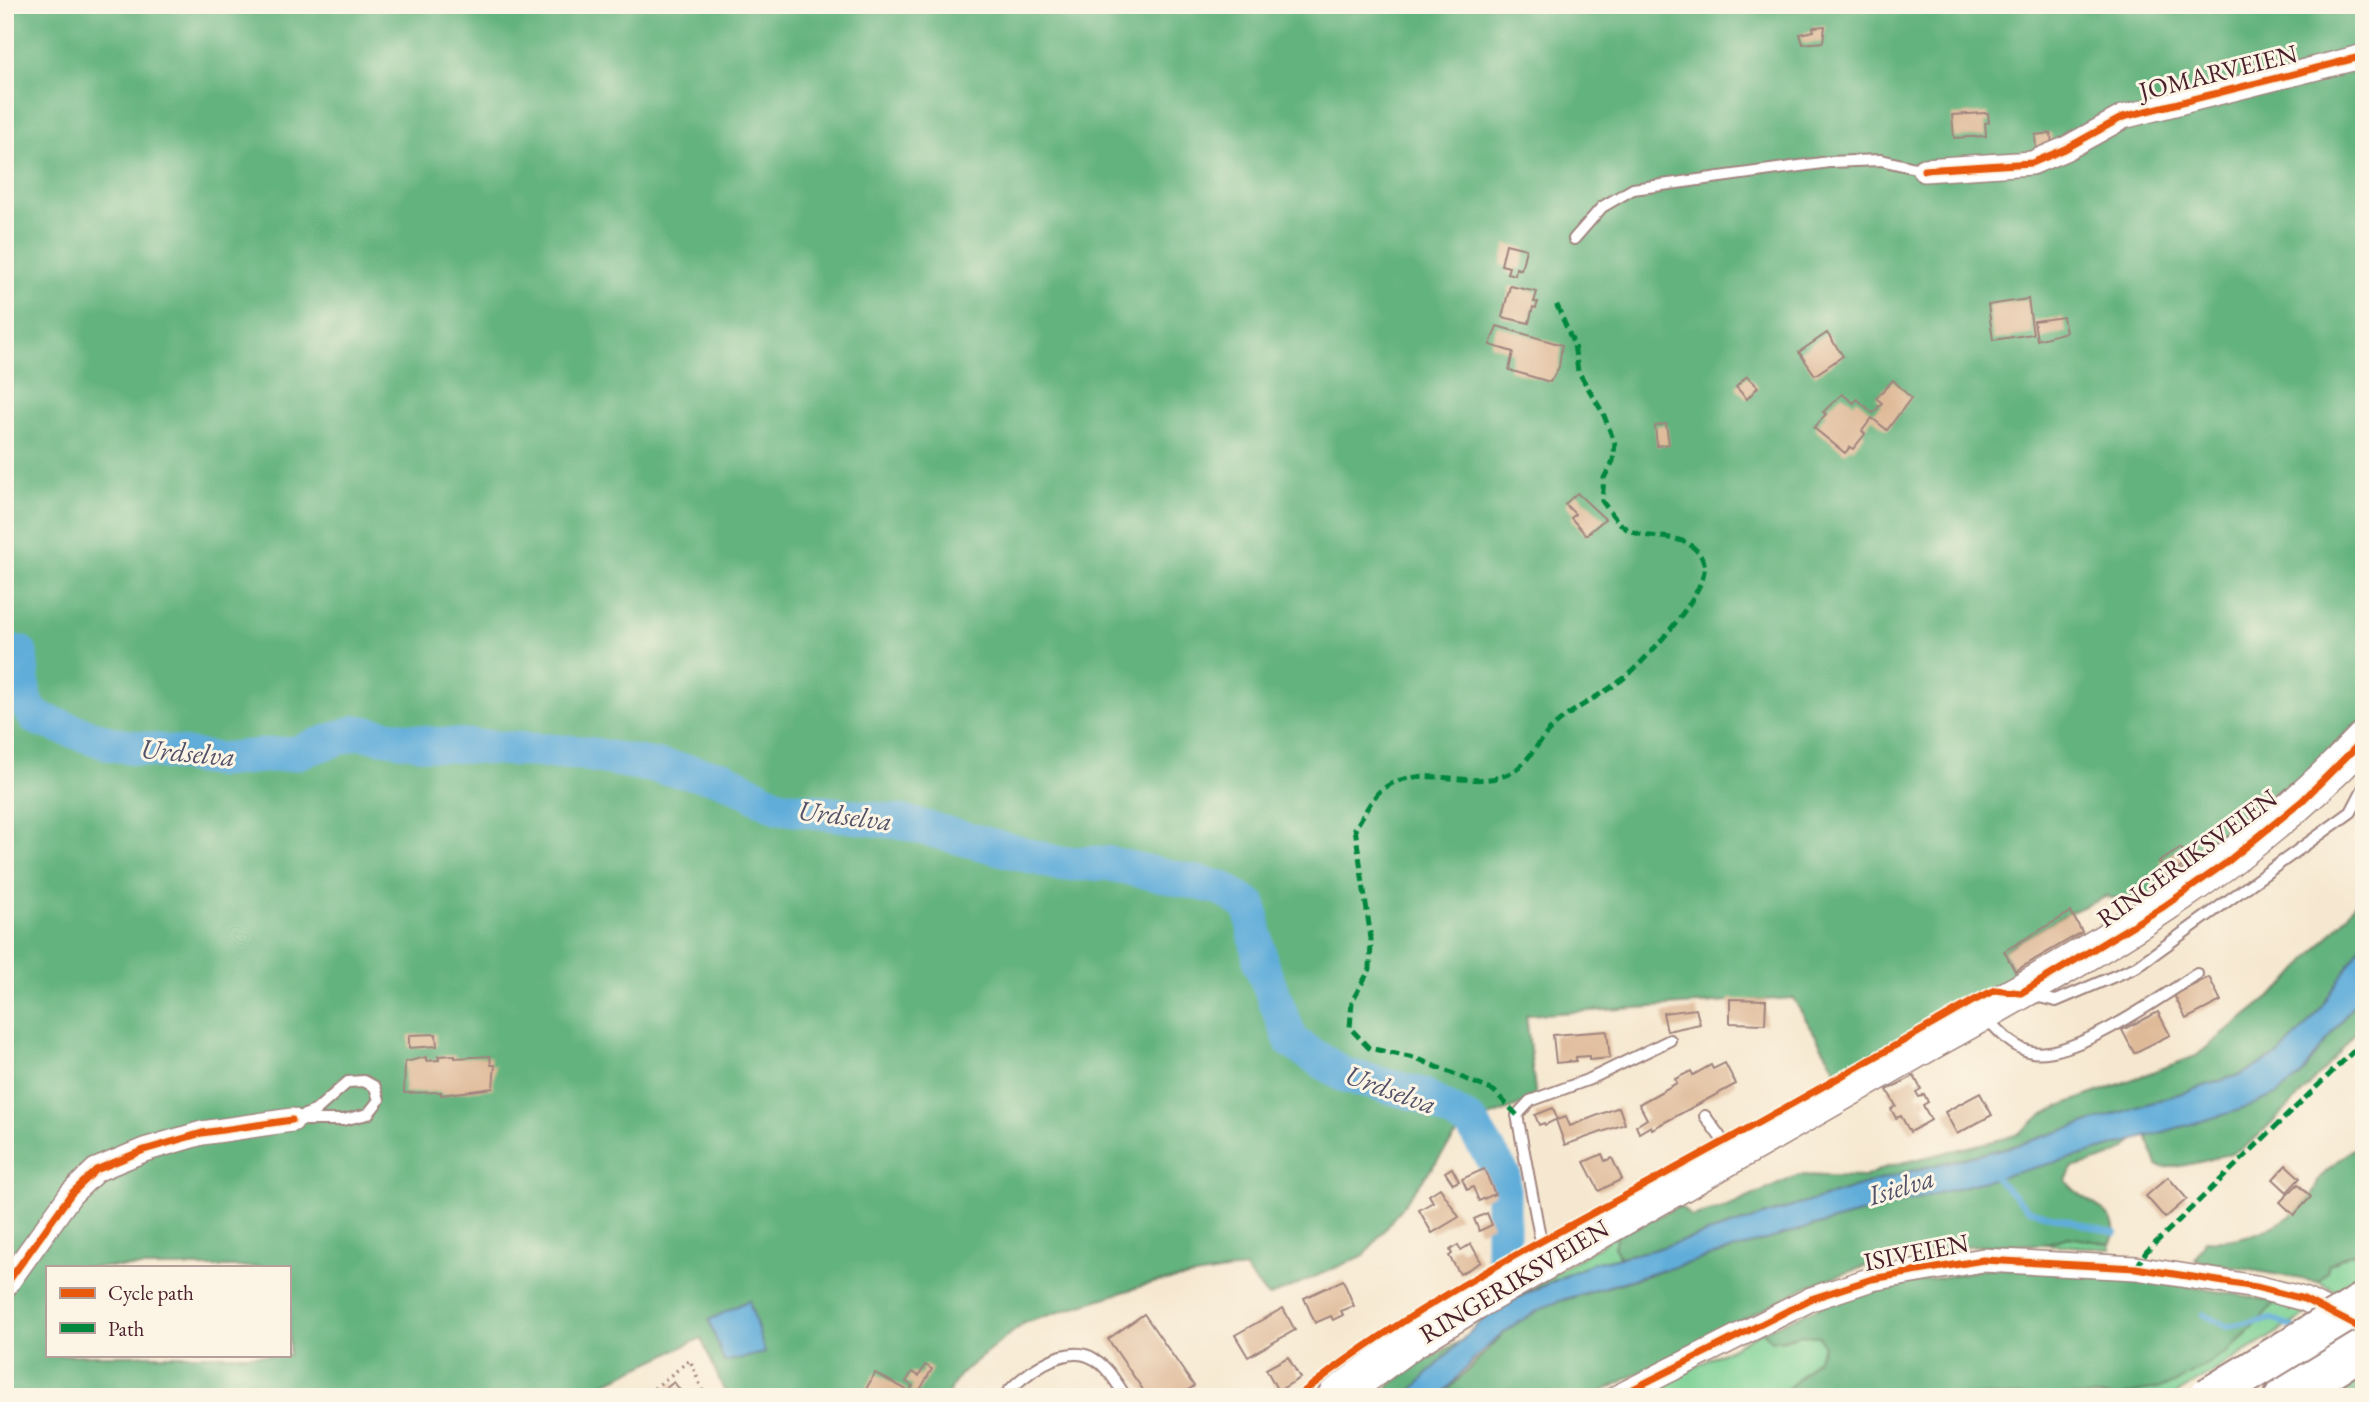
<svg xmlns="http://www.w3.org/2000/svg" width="2369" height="1402" viewBox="0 0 2369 1402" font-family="'EB Garamond',serif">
  <rect width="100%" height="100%" fill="#fcf5e5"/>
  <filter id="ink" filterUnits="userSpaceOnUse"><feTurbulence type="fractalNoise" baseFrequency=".0143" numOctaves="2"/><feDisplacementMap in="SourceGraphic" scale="14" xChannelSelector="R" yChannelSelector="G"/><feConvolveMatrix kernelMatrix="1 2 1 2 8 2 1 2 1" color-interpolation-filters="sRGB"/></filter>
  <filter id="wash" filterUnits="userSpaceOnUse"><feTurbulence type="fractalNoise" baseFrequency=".00686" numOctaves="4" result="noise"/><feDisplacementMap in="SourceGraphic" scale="28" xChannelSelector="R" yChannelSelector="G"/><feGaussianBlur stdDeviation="1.57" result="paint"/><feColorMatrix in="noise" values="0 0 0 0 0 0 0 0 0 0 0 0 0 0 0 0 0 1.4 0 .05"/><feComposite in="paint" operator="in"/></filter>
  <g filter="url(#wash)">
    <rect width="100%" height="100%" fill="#f6e8d0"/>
    <g fill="#7bd195" stroke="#627860" stroke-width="2">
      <path d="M 1617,1235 L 1614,1247 L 1620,1257 L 1593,1263 L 1518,1296 Z"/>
      <path d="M 2069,1237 L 2110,1244 L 2111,1249 L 2044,1244 Z"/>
      <path d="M 2364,1248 L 2364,1278 L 2340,1293 L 2318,1282 L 2327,1272 L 2328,1264 Z"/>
      <path d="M 2276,1302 L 2309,1313 L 2172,1397 L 2084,1397 L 2174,1384 L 2245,1337 L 2252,1324 Z"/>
      <path d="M 1763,1331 L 1782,1341 L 1802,1335 L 1819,1336 L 1824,1345 L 1817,1359 L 1780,1397 L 1638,1397 Z"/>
    </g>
    <g fill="#64b37e" stroke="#576954" stroke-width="2" fill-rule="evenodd">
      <path d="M 5,5 L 2364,5 L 2364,718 L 2337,751 L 2258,819 L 2226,837 L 2181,875 L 2137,901 L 2105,897 L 2071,912 L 2004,950 L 2017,979 L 1838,1073 L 1793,998 L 1526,1015 L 1536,1099 L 1463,1127 L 1365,1255 L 1268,1297 L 1244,1268 L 1152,1283 L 1024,1323 L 960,1374 L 946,1397 L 727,1397 L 701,1338 L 575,1397 L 5,1397 ZM 47,1267 L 289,1267 L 289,1355 L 47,1355 Z"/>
      <path d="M 2364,890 L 2364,941 L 2358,954 L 2317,1014 L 2279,1055 L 2242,1074 L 2014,1146 L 1899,1174 L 1653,1250 L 1620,1257 L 1614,1247 L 1617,1235 L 1680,1206 L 1691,1217 L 1727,1207 L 1799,1175 L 1864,1177 L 1889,1166 L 2006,1138 L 2018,1134 L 2043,1114 L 2068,1103 L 2196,1056 L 2285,985 L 2346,917 Z"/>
      <path d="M 2364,990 C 2364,998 2366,1010 2364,1017 C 2355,1042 2268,1131 2244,1147 C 2231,1155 2170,1172 2157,1166 L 2147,1136 L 2186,1125 L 2300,1077 Z"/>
      <path d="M 2364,1140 L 2364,1248 L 2328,1264 L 2327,1272 L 2318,1282 L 2195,1260 L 2205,1240 C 2241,1243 2286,1227 2309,1199 C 2314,1192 2316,1183 2322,1176 C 2334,1163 2350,1152 2364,1140 Z"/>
      <path d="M 2133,1141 C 2120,1158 2092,1162 2072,1168 L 2066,1180 C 2076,1201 2130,1211 2110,1244 L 2069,1237 L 2044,1244 L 1969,1246 L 1897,1256 L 1810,1285 L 1592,1397 L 1441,1397 L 1515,1322 L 1540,1307 L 1810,1227 Z"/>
      <path d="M 1990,1268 C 2086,1270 2181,1283 2276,1302 L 2229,1351 L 2174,1384 L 2122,1396 L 1780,1397 L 1817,1359 L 1824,1345 L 1819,1336 L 1802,1335 L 1772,1341 L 1763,1331 L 1844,1296 Z"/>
      <path d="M 1462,1340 L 1405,1397 L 1381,1397 C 1387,1379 1444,1351 1462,1340 Z"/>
      <path d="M 2364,1372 L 2364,1397 L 2337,1397 L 2337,1387 Z"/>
    </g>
    <g fill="#61adda" stroke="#566682" stroke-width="2">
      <path d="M 2364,941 L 2364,990 L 2300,1077 L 2276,1095 L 2240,1110 L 2090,1153 L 1810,1227 L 1565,1299 C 1514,1316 1474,1355 1441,1397 L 1405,1397 L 1492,1310 L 1593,1263 L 1653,1250 L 1899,1174 L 2014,1146 L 2242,1074 L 2279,1055 L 2317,1014 Z"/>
      <path d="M 749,1300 L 765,1353 L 724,1362 L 709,1320 Z"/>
    </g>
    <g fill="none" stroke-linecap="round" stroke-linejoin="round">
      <g stroke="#61adda" stroke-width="6">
        <path d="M 5,650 L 20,653"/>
        <path d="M 1989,1171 L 2029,1210 L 2115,1233"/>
        <path d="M 2203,1314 L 2226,1326 L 2272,1319 L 2294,1328"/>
      </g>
      <path stroke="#61adda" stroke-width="35" d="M 20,653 L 24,701 L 36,718 L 112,744 L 219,760 L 295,753 L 357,732 L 431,744 L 581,753 L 723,778 L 779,807 L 906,823 L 1060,864 L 1106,863 L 1221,888 L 1250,906 L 1261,965 L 1292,1042 L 1344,1075 L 1422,1095 L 1471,1123 L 1503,1175 L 1503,1252"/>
    </g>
    <g id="blocks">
      <g fill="#dfba99">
        <path d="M 1825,26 L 1823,42 L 1803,44 L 1800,34 L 1814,31 L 1813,27 Z"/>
        <path d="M 1985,113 L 1988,113 L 1989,122 L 1985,123 L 1986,136 L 1954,138 L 1952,115 Z"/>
        <path d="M 2051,133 L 2052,148 L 2036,150 L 2035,135 Z"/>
        <path d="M 1506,244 L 1526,249 L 1521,270 L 1516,268 L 1515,275 L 1507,273 L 1509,267 L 1501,265 Z"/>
        <path d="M 1510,286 L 1537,292 L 1534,302 L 1538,302 L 1536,308 L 1533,307 L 1529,323 L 1502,317 Z"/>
        <path d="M 2028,299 L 2033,334 L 1993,340 L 1988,305 Z"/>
        <path d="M 2063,317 L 2066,332 L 2037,340 L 2034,321 Z"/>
        <path d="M 1497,326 L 1562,345 L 1559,367 L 1550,382 L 1509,370 L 1513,352 L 1490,345 Z"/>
        <path d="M 1827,333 L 1843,356 L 1815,375 L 1799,352 Z"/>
        <path d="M 1747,376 L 1758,387 L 1747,399 L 1736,387 Z"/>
        <path d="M 1893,380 L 1911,398 L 1887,430 L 1872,418 L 1862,431 L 1865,434 L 1853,449 L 1850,447 L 1845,453 L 1814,428 L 1826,414 L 1823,412 L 1842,394 L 1854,403 L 1857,399 L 1873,413 L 1882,403 L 1876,398 Z"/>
        <path d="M 1666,424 L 1669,444 L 1657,446 L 1655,426 Z"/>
        <path d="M 1577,493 L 1605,519 L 1586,535 L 1571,518 L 1575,514 L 1565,504 Z"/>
        <path d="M 2181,848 L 2190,861 L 2168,876 L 2159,862 Z"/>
        <path d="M 2071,912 L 2082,932 L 2015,971 L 2004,951 Z"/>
        <path d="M 2209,977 L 2221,1001 L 2186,1019 L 2174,995 Z"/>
        <path d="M 1730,999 L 1766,1000 L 1765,1024 L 1730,1023 Z"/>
        <path d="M 1696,1009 L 1700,1024 L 1667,1031 L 1663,1013 Z"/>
        <path d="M 2158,1012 L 2170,1035 L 2134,1053 L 2122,1030 Z"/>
        <path d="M 1607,1031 L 1610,1058 L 1589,1060 L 1589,1056 L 1576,1057 L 1576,1061 L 1556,1063 L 1553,1035 Z"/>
        <path d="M 436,1034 L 437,1046 L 409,1048 L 409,1035 Z"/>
        <path d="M 455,1055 L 455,1058 L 490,1056 L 491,1065 L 495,1065 L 493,1088 L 441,1095 L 441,1092 L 404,1093 L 405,1062 L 426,1057 L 426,1061 L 439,1060 L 438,1056 Z"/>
        <path d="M 1725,1063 L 1736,1084 L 1652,1129 L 1651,1126 L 1639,1133 L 1636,1126 L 1647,1119 L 1639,1104 L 1677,1083 L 1675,1079 L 1691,1071 L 1693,1075 L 1711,1065 L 1713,1069 Z"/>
        <path d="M 1914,1076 L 1921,1089 L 1916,1092 L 1919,1097 L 1924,1094 L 1928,1102 L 1923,1105 L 1931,1120 L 1910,1132 L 1901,1116 L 1896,1118 L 1891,1109 L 1896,1106 L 1887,1090 Z"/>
        <path d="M 1980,1093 L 1992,1115 L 1957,1134 L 1945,1112 Z"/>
        <path d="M 1619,1107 L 1625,1124 L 1565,1145 L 1556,1120 L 1566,1117 L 1570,1126 Z"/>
        <path d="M 1553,1108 L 1557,1119 L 1545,1125 L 1544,1123 L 1539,1125 L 1535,1115 Z"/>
        <path d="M 1602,1154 L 1605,1161 L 1612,1158 L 1622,1179 L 1599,1191 L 1584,1162 Z"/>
        <path d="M 2286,1165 L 2300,1178 L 2287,1192 L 2273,1179 Z"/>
        <path d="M 1452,1168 L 1459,1181 L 1453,1184 L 1445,1172 Z"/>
        <path d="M 1484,1169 L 1495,1194 L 1479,1201 L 1473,1187 L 1467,1190 L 1462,1179 Z"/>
        <path d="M 2168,1177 L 2187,1199 L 2165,1218 L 2146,1196 Z"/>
        <path d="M 2298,1184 L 2311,1197 L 2294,1215 L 2280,1202 Z"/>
        <path d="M 1440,1188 L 1459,1217 L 1432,1233 L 1419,1210 L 1433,1202 L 1429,1195 Z"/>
        <path d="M 1487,1213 L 1492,1225 L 1479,1231 L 1474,1219 Z"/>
        <path d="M 1471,1244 L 1481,1262 L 1460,1274 L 1449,1256 L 1452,1254 L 1450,1250 L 1458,1245 L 1461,1250 Z"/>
        <path d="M 1343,1280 L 1354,1306 L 1341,1311 L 1343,1315 L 1333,1320 L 1331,1316 L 1315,1323 L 1304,1298 Z"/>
        <path d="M 1283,1308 L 1295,1330 L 1248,1357 L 1235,1335 Z"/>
        <path d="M 1144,1314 L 1194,1386 L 1178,1397 L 1148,1397 L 1108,1339 Z"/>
        <path d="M 1288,1357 L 1300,1378 L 1278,1391 L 1266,1369 Z"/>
        <path d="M 925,1365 L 932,1369 L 917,1395 L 910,1391 L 913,1386 L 906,1382 L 912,1372 L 919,1376 Z"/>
        <path d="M 875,1373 L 907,1390 L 903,1397 L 874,1397 L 865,1391 Z"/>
        <path d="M 674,1382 L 685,1397 L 655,1397 Z"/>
      </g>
    </g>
  </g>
  <g filter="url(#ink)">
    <use href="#blocks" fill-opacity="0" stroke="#a0847e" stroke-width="2"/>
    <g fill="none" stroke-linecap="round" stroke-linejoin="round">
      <g stroke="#a0847e" stroke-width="14">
        <g id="lane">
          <path d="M 1574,239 L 1602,207 L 1633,189 L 1829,162 L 1881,160 L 1924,170"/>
          <path d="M 2030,995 L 2056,1001 L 2136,967 L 2351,812 L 2364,787"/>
          <path d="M 1986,1018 C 1999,1031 2011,1046 2028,1051 C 2068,1064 2162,996 2197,974"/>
          <path d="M 364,1081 L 375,1087 L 379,1100 L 368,1114 L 343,1120 L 292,1120 L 315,1111 L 348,1082 Z"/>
          <path d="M 1705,1116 L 1731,1152"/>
          <path d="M 1547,1255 L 1541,1242 L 1517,1115 L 1530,1101 L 1590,1079 L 1670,1040"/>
          <path d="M 1004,1397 C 1020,1376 1066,1341 1094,1359 C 1108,1367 1117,1384 1126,1397"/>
        </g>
      </g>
      <g stroke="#a0847e" stroke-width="26">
        <g id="street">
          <path d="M 1924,170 L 2032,163 L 2065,149 L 2123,117 L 2364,56"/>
          <path d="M 5,1286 L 71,1194 L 96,1170 L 144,1150 L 202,1133 L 292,1120"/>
          <path d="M 1617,1397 L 1811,1299 L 1872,1279 L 1983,1260 L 2136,1268 L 2256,1287 L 2304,1299 L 2364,1330"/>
        </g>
      </g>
      <g stroke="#a0847e" stroke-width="38">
        <path id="primary" d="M 1335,1397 L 1409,1343 L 1475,1302 C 1621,1218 1767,1135 1913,1052 C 2074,962 2236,876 2364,739"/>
      </g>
      <g stroke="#a0847e" stroke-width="42">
        <path id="highway" d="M 2284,1397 L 2364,1348"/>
      </g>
      <path stroke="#a0847e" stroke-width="3.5" stroke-dasharray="2 5" stroke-linecap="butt" d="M 643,1397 L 690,1360 L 705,1397"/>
      <use href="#lane" stroke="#fff" stroke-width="10"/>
      <use href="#street" stroke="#fff" stroke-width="23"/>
      <use href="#primary" stroke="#fff" stroke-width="35"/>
      <use href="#highway" stroke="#fff" stroke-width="38"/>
      <g stroke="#a0847e" stroke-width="42" stroke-linecap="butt">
        <path id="highway-bridge" d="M 2209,1397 L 2364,1302"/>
      </g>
      <use href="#highway-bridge" stroke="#fff" stroke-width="38"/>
      <g stroke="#00873e" stroke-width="5" stroke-dasharray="10 5" stroke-linecap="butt">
        <path d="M 1517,1115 L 1494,1091 L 1418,1059 L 1369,1048 L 1350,1028 L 1352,1001 L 1370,969 L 1371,939 L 1355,828 C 1363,817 1370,801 1379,792 C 1419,757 1479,797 1517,769 C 1531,758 1539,740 1552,728 C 1575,706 1606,694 1630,673 C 1648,657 1715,585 1703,560 C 1686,527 1651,544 1627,529 C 1617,523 1609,510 1602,501 L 1604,478 L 1613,461 L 1615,444 L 1603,413 L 1578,371 L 1574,345 L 1556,303"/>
        <path d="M 2136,1268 L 2146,1252 L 2364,1041"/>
      </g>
      <g stroke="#fcf5e5" stroke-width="11">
        <g id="cycleway">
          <path d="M 1924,170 L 2032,163 L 2065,149 L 2123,117 L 2364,56"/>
          <path d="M 5,1286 L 71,1194 L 96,1170 L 144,1150 L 202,1133 L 292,1120"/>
          <path d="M 1297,1397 C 1405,1310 1533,1246 1654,1180 C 1761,1122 1867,1062 1973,1001 L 1995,990 L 2021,993 L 2163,907 L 2226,863 L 2302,801 L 2364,739"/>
          <path d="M 1617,1397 L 1811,1299 L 1872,1279 L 1983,1260 L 2136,1268 L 2256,1287 L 2304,1299 L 2364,1330"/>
        </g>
      </g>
      <use href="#cycleway" stroke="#e8590c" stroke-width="7"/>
    </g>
  </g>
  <g text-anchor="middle" stroke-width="6" stroke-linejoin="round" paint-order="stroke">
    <g font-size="26" fill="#4a1f2b" stroke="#fcf5e5">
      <text transform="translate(2218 72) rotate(-14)" y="9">JOMARVEIEN</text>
      <text transform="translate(2187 858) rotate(-36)" y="9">RINGERIKSVEIEN</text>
      <text transform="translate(1916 1252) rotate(-11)" y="9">ISIVEIEN</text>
      <text transform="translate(1514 1281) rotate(-31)" y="9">RINGERIKSVEIEN</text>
    </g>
    <g font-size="28" font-style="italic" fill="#525168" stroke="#fcf5e5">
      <text transform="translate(188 752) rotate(5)" y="10">Urdselva</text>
      <text transform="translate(845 815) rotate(7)" y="10">Urdselva</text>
      <text transform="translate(1391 1089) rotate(20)" y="10">Urdselva</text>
      <text transform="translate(1901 1186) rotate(-17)" y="10">Isielva</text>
    </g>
  </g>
  <rect width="2369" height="1402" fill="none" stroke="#fcf5e5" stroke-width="28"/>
  <rect x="46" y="1266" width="245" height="91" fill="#fcf5e5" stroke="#b59f9b" stroke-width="2"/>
  <rect x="60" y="1288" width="35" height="10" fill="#e8590c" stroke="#b59f9b" stroke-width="2"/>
  <text x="108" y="1300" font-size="21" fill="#4a1f2b">Cycle path</text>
  <rect x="60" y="1323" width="35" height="10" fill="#00873e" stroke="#b59f9b" stroke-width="2"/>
  <text x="108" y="1336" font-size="21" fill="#4a1f2b">Path</text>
</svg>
